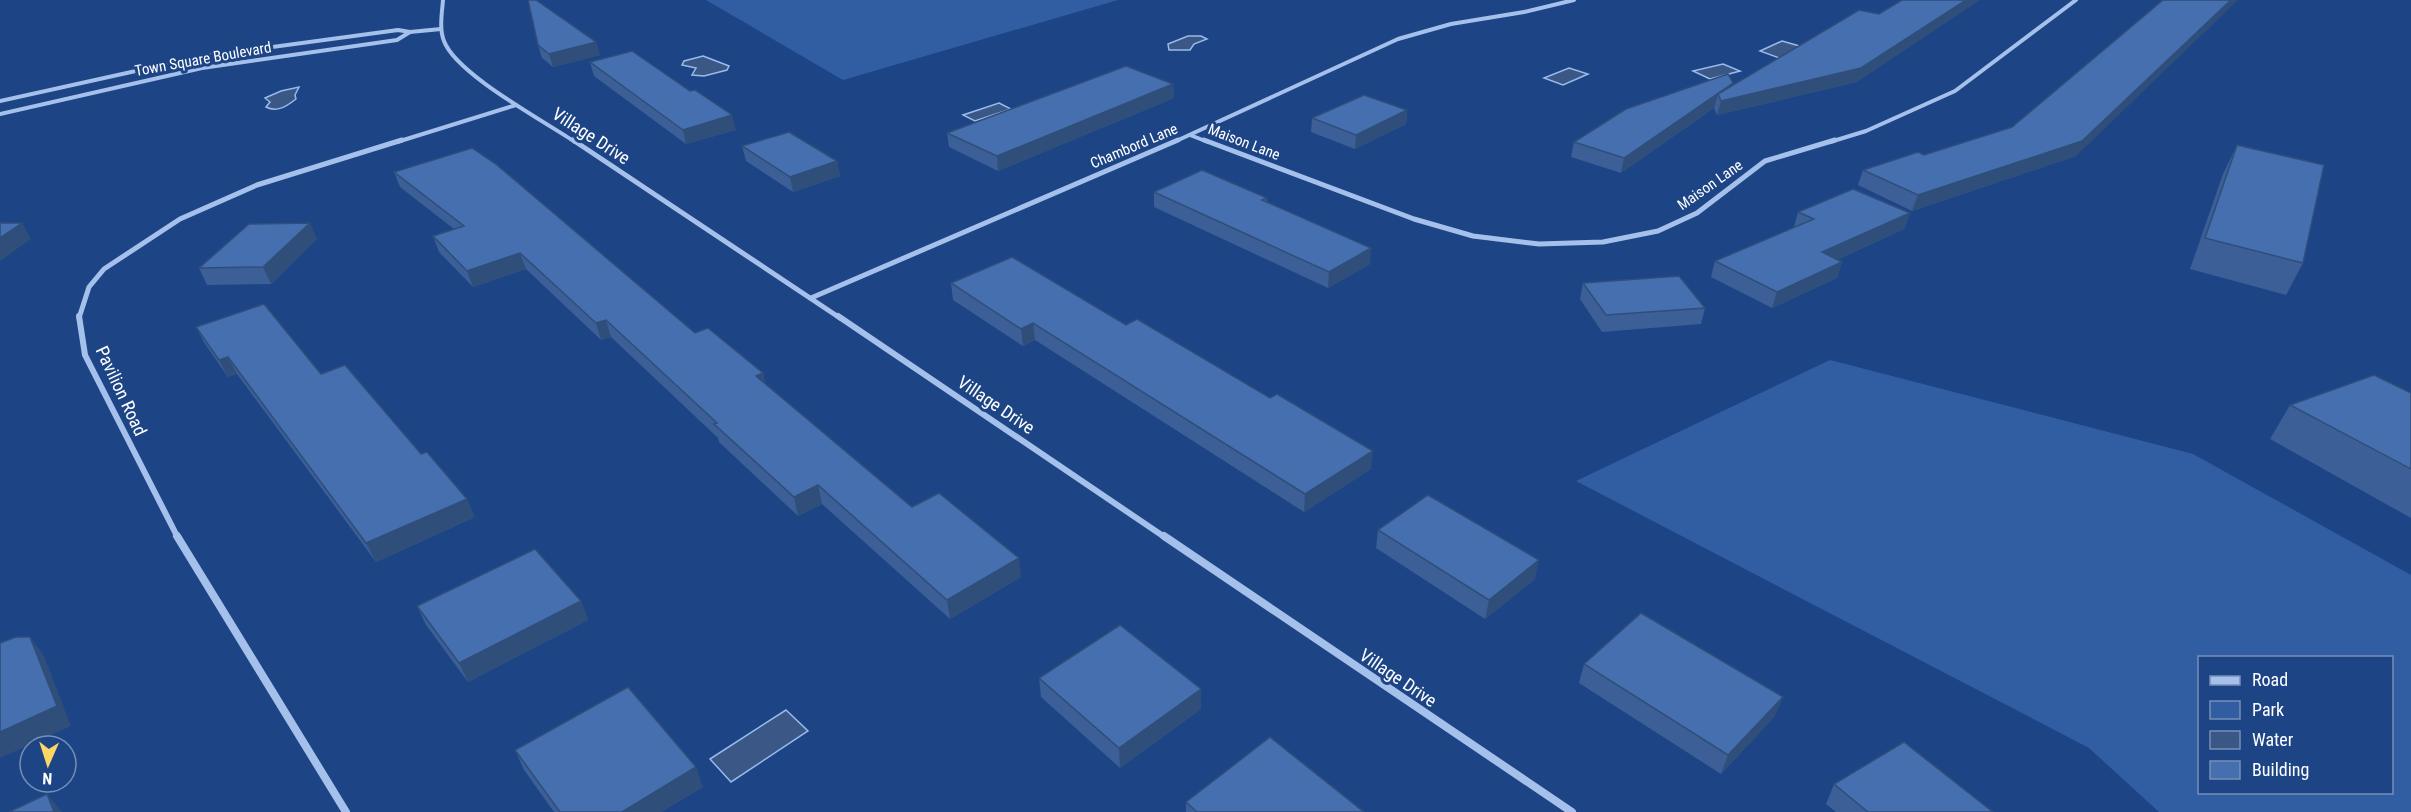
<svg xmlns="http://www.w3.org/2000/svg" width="2411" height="812" viewBox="0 0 2411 812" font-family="'Roboto Condensed',sans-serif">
  <rect width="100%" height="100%" fill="#1d4586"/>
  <g fill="#315ea3" fill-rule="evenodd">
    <path d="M 706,0 L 1118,0 L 843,80 Z"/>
    <path d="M 1830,360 L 2193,454 L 2411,575 L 2411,812 L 2159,812 L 2089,748 L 1576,481 ZM 2200,658 L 2392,658 L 2392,792 L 2200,792 Z"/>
  </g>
  <g fill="#3a5786" stroke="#98bbec" stroke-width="1.5">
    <path d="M 1188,36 L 1201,36 L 1207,39 L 1194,44 L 1190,50 L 1169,50 L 1168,44 Z"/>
    <path d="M 1782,41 L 1803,47 L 1782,59 L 1760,51 Z"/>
    <path d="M 703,56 L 729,66 L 727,70 L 704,76 L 692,75 L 696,68 L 682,65 L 684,61 Z"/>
    <path d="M 1723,64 L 1740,71 L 1710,79 L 1693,71 Z"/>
    <path d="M 1569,68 L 1588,74 L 1563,85 L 1544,78 Z"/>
    <path d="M 299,87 L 295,95 L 296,99 C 287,106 277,113 266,107 L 270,102 L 265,98 L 281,91 Z"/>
    <path d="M 999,103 L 1011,109 L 975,121 L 963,115 Z"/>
    <path d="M 786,710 L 808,731 L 731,782 L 710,759 Z"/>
  </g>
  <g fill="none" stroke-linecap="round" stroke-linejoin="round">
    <g stroke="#a5c1eb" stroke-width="4">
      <path d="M 443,0 C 442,13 439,29 444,41 C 456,74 544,121 575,142"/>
      <path d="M 0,101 L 199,57 L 398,30 L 410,32 L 441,29"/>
      <path d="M 0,114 L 202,68 L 397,40 L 410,32"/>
      <path d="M 1190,135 L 1208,142"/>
      <path d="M 397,142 L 516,105"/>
      <path d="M 1174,142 L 1398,39 L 1451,24 L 1524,12 L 1574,0"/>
      <path d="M 1830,142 L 1866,131 L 1955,91 L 2076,0"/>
    </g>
    <g stroke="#a5c1eb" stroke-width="5">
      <path d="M 573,140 L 840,318"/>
      <path d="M 1204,140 L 1414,219 L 1473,236 L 1539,244 L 1603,242 L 1658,231 L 1697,213 L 1765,161 L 1835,140"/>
      <path d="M 811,298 L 1178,140"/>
      <path d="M 79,318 L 89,287 L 104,269 L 180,219 L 257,185 L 402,140"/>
    </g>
    <g stroke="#a5c1eb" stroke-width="6">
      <path d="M 79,316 L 85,355 L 178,538"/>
      <path d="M 838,316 L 1166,538"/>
    </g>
    <g stroke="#a5c1eb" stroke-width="8">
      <path d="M 177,536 L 346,812"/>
      <path d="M 1164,536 L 1572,812"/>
    </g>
  </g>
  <g fill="#3b5f96">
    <path d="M 596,42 L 600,55 L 553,67 L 542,58 L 538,45 Z"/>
    <path d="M 590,62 L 736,130 L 686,144 L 594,76 Z"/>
    <path d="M 1857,82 L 1717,115 L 1714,108 L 1621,173 L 1571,157 L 1574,142 L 1732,85 Z"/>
    <path d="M 1173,84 L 1174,98 L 998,171 L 949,147 L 947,133 Z"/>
    <path d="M 1407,110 L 1406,124 L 1355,149 L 1311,132 L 1312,118 Z"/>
    <path d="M 2237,145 L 2303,263 L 2286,295 L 2190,269 L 2223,174 Z"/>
    <path d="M 742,146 L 837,161 L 840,176 L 793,192 L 746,161 Z"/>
    <path d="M 2076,156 L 1912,211 L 1858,185 L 1863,170 Z"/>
    <path d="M 394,172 L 695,333 L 763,373 L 765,384 L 912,507 L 1021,577 L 950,619 L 822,504 L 798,516 L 719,442 L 718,438 L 611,337 L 601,340 L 526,269 L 473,287 L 439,252 L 433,236 L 454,229 L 400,187 Z"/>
    <path d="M 1154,192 L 1267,198 L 1267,203 L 1370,264 L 1328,288 L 1154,207 Z"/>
    <path d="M 1798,212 L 1910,213 L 1904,229 L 1837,260 L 1842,262 L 1837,278 L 1772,308 L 1711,277 L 1715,261 L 1794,227 Z"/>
    <path d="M 317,239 L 271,284 L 207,285 L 199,268 Z"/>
    <path d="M 951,283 L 1126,325 L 1371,469 L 1304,512 L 1035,340 L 1023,346 L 953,300 Z"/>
    <path d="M 1583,283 L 1705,308 L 1701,324 L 1602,332 L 1580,299 Z"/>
    <path d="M 196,327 L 321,374 L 475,517 L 376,562 L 237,374 L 228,377 L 205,344 Z"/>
    <path d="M 2411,393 L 2411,518 L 2270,439 L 2290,405 Z"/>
    <path d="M 1378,530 L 1535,579 L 1485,619 L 1376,548 Z"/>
    <path d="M 581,601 L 588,620 L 468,682 L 426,625 L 417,606 Z"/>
    <path d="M 1584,664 L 1775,716 L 1721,774 L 1579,683 Z"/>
    <path d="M 1039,678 L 1201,689 L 1201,709 L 1120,768 L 1041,697 Z"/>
    <path d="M 515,750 L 703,787 L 661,812 L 554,812 L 524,770 Z"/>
    <path d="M 1834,784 L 1993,812 L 1836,812 L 1826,804 Z"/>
    <path d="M 1186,802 L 1364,812 L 1186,812 Z"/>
  </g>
  <g fill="#304e7a">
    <path d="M 1966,0 L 1980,0 L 1857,82 L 1717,115 L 1721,101 L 1718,94 L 1714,108 L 1621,173 L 1624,158 L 1733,83 L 1729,97 Z"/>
    <path d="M 2231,0 L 2238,0 L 2076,156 L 1912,211 L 1918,195 Z"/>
    <path d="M 596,42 L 600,55 L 553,67 L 549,54 Z"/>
    <path d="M 1173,84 L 1174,98 L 998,171 L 997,156 Z"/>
    <path d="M 1407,110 L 1406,124 L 1355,149 L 1356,135 Z"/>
    <path d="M 732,115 L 736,130 L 686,144 L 683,130 Z"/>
    <path d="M 837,161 L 840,176 L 793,192 L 790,177 Z"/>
    <path d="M 1910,213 L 1904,229 L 1817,269 L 1822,252 Z"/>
    <path d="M 22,223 L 31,239 L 0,261 L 0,238 Z"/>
    <path d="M 310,223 L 317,239 L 271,284 L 263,267 Z"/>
    <path d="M 1371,248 L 1370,264 L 1328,288 L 1329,272 Z"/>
    <path d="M 520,253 L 526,269 L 473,287 L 467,271 Z"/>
    <path d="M 1842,262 L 1837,278 L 1772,308 L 1777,292 Z"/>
    <path d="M 606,320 L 611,337 L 601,340 L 596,323 Z"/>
    <path d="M 1033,323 L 1035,340 L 1023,346 L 1021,329 Z"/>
    <path d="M 228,357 L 237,374 L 228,377 L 219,360 Z"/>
    <path d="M 763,373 L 767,391 L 756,376 Z"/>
    <path d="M 1373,451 L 1371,469 L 1304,512 L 1305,494 Z"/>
    <path d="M 818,485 L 822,504 L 798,516 L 794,497 Z"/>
    <path d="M 467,499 L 475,517 L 376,562 L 366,543 Z"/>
    <path d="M 1019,558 L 1021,577 L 950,619 L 947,600 Z"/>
    <path d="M 1539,560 L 1535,579 L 1485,619 L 1489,600 Z"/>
    <path d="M 581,601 L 588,620 L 468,682 L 459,663 Z"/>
    <path d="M 30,637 L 44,656 L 71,726 L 0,758 L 0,732 Z"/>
    <path d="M 1201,689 L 1201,709 L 1120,768 L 1119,748 Z"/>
    <path d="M 1783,697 L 1775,716 L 1721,774 L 1728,755 Z"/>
    <path d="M 696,767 L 703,787 L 661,812 L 622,812 Z"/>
    <path d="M 47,794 L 62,812 L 54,812 Z"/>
  </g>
  <g fill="#456fae" stroke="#304e7a" stroke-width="1.5">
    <path d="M 528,0 L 536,0 L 596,42 L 549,54 L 538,45 Z"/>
    <path d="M 1902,0 L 1966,0 L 1861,68 L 1721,101 L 1718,94 L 1859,10 L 1879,14 Z"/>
    <path d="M 2163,0 L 2231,0 L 2082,141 L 1918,195 L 1863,170 L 1918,152 L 1924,155 L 2012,127 Z"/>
    <path d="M 632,51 L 690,91 L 695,90 L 732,115 L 683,130 L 590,62 Z"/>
    <path d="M 1126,66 L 1173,84 L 997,156 L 947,133 Z"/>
    <path d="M 1728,74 L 1733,83 L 1624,158 L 1574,142 L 1626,109 Z"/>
    <path d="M 1364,95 L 1407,110 L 1356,135 L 1312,118 Z"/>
    <path d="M 789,132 L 837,161 L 790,177 L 742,146 Z"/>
    <path d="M 2237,145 L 2324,165 L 2303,263 L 2205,238 Z"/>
    <path d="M 472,148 L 497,165 L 695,333 L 708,328 L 763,373 L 756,376 L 912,507 L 939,493 L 1019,558 L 947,600 L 818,485 L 794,497 L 714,424 L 717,423 L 606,320 L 596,323 L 520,253 L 467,271 L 433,236 L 464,226 L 394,172 Z"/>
    <path d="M 1202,170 L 1267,198 L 1262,200 L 1371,248 L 1329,272 L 1154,192 Z"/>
    <path d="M 1853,189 L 1910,213 L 1822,252 L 1842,262 L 1777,292 L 1715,261 L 1814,219 L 1798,212 Z"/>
    <path d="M 0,223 L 22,223 L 0,238 Z"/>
    <path d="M 310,223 L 263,267 L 199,268 L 249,224 Z"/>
    <path d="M 1012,257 L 1126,325 L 1137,319 L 1270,398 L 1277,394 L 1373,451 L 1305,494 L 1033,323 L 1021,329 L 951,283 Z"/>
    <path d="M 1679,276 L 1705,308 L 1606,315 L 1583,283 Z"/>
    <path d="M 264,304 L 321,374 L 345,365 L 421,454 L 427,452 L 467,499 L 366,543 L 228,357 L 219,360 L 196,327 Z"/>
    <path d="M 2374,375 L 2411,393 L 2411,469 L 2290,405 Z"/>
    <path d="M 1428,495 L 1539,560 L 1489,600 L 1378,530 Z"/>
    <path d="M 535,549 L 581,601 L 459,663 L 417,606 Z"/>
    <path d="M 1641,613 L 1783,697 L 1728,755 L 1584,664 Z"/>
    <path d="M 1120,625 L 1201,689 L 1119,748 L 1039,678 Z"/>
    <path d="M 16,637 L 30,637 L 57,706 L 0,732 L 0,643 Z"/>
    <path d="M 628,687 L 696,767 L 622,812 L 560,812 L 515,750 Z"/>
    <path d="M 1270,737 L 1364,812 L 1197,812 L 1186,802 Z"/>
    <path d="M 1904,742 L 1993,812 L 1868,812 L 1834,784 Z"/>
    <path d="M 47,794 L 54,812 L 9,812 Z"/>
  </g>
  <g text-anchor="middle" stroke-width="6" stroke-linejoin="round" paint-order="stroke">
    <g font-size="15" fill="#fff" stroke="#1d4586">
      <text transform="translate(203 59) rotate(-10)" y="5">Town Square Boulevard</text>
      <text transform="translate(1244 142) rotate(21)" y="5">Maison Lane</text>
      <text transform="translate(1134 146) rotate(-23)" y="5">Chambord Lane</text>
      <text transform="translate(1710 185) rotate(-35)" y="5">Maison Lane</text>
    </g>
    <g font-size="18" fill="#fff" stroke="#1d4586">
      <text transform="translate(591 136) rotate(33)" y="6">Village Drive</text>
      <text transform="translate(121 391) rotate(65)" y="6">Pavilion Road</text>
      <text transform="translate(996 405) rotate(34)" y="6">Village Drive</text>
      <text transform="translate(1398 678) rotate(34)" y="6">Village Drive</text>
    </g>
  </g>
  <rect x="2198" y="656" width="195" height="138" fill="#1d4586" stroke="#778fb6" stroke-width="1.5"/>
  <rect x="2210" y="676" width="30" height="9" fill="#a5c1eb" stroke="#778fb6" stroke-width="1.5"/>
  <text x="2252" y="686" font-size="18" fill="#ffffff">Road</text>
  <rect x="2210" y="701" width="30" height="18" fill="#315ea3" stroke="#778fb6" stroke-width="1.5"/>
  <text x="2252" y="716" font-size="18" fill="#ffffff">Park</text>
  <rect x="2210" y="731" width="30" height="18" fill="#3a5786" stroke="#778fb6" stroke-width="1.5"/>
  <text x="2252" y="746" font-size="18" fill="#ffffff">Water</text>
  <rect x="2210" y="761" width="30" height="18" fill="#456fae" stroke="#778fb6" stroke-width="1.5"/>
  <text x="2252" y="776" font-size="18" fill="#ffffff">Building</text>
  <g transform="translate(48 764) rotate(183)"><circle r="28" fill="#1d4586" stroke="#778fb6" stroke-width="1.5"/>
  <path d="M0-4.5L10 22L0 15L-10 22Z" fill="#fad764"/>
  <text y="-9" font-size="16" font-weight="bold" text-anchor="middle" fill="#ffffff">N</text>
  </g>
</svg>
